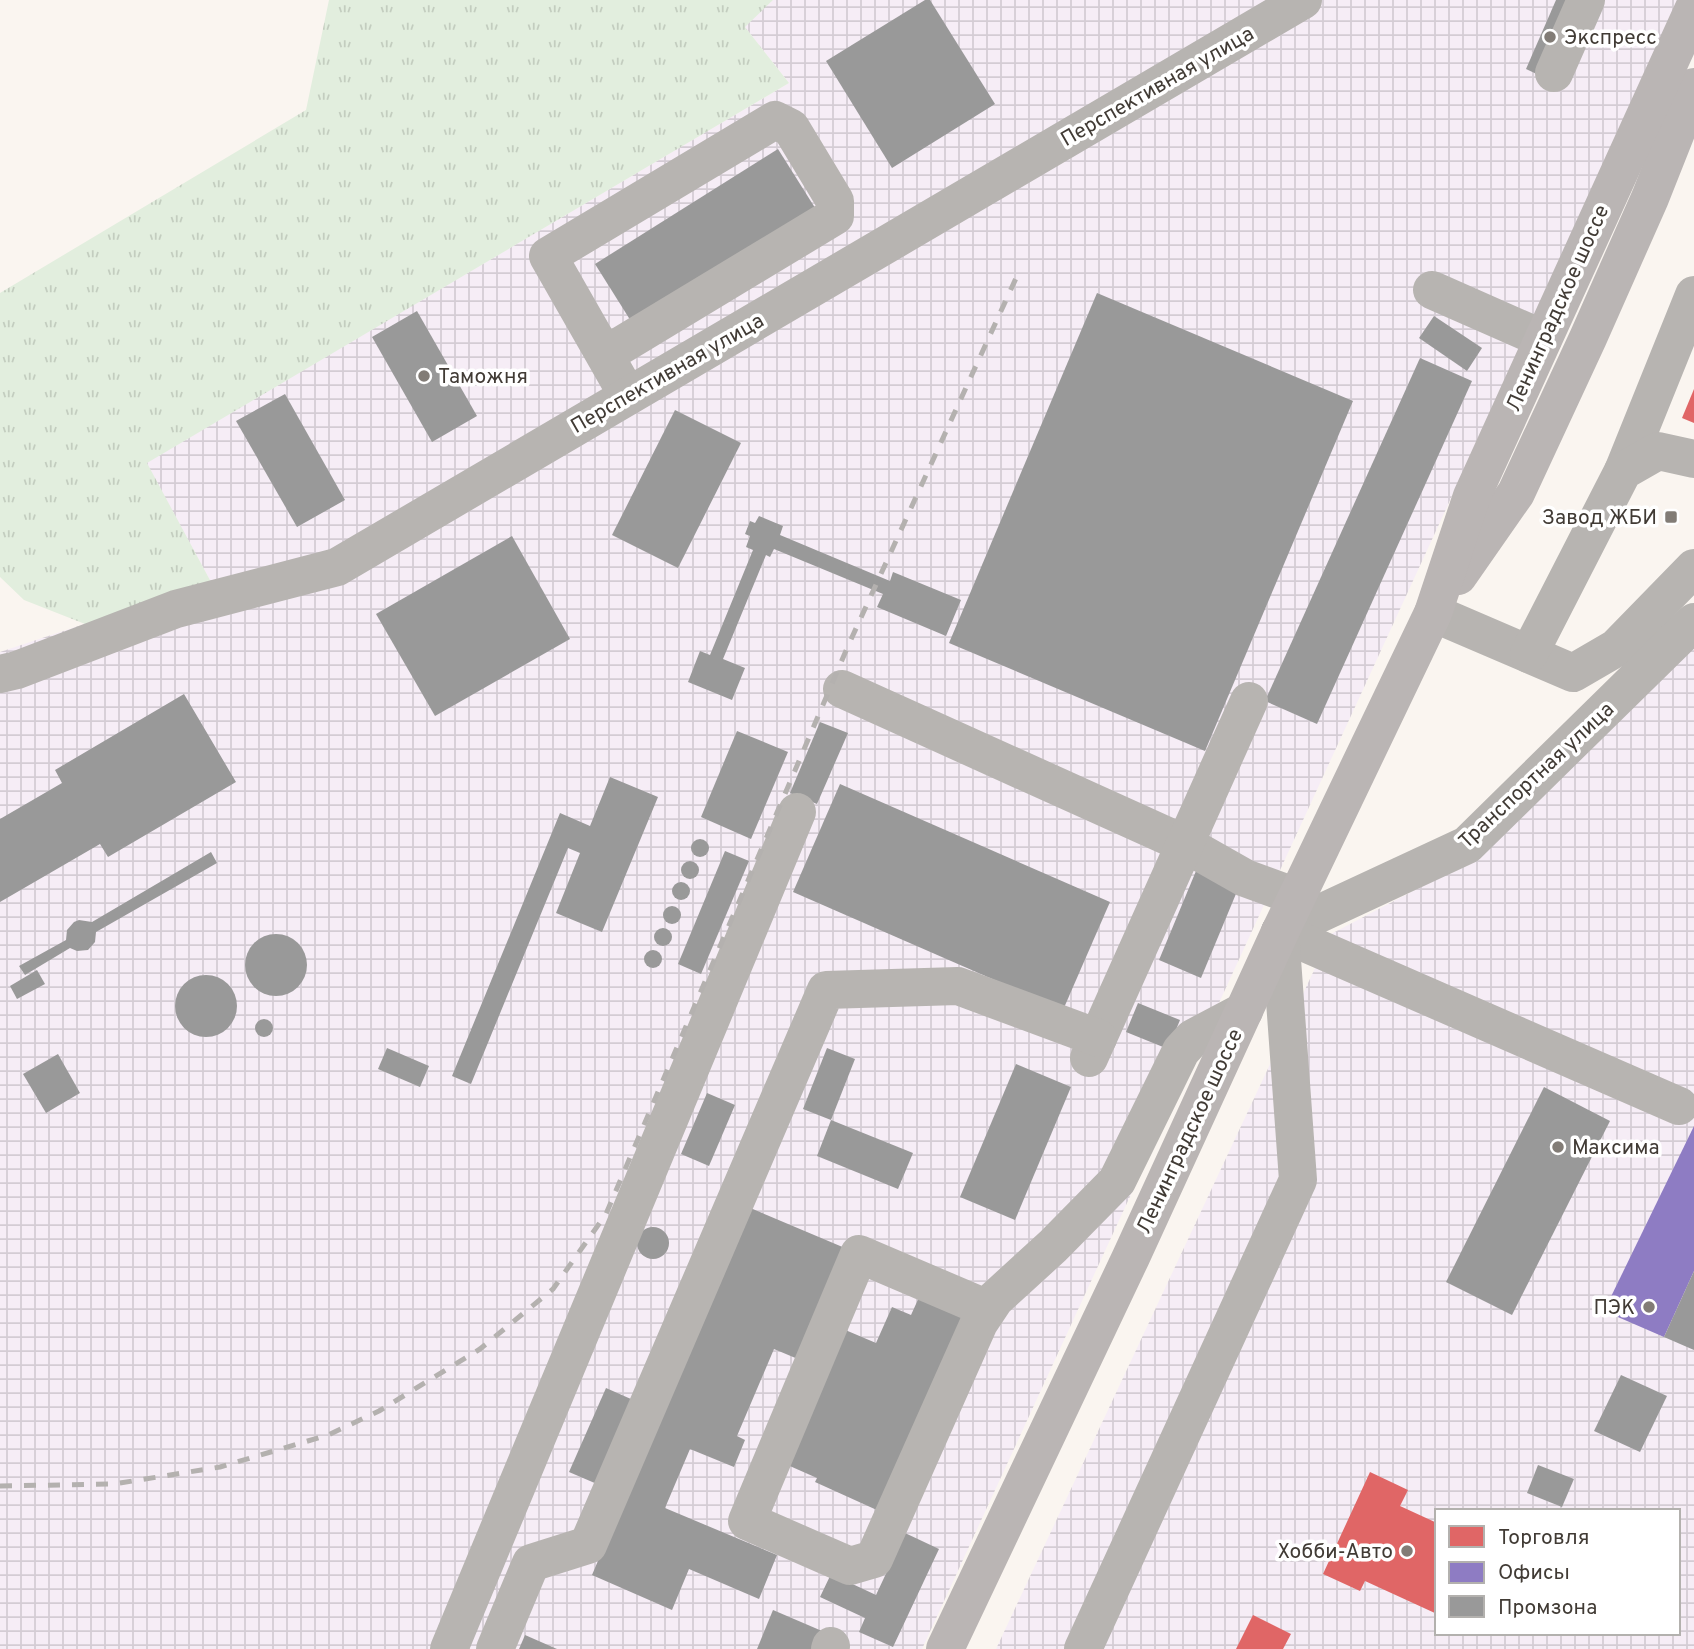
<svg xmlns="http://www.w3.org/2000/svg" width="1694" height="1649" viewBox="0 0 1694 1649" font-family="Overpass,sans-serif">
  <defs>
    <pattern id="industrial-grid" width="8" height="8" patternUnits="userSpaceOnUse" patternTransform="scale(1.75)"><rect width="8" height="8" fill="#f6edf6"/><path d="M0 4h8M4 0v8" fill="none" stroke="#d4ccd4"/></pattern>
    <pattern id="grass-tufts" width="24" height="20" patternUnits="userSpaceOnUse" patternTransform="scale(1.75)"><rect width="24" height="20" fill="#e2eede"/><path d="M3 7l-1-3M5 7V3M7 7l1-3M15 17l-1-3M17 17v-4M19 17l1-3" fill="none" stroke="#c3cdbf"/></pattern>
  </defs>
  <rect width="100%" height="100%" fill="#faf5f0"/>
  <g fill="url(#industrial-grid)" fill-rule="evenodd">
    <path d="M 773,0 L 1680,0 L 922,1649 L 0,1649 L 0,652 L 211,582 L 146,463 L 789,83 L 744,26 Z"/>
    <path d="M 1694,646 L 1694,1649 L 996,1649 L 1331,934 L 1474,859 ZM 1437,1511 L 1678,1511 L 1678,1633 L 1437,1633 Z"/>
  </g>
  <path fill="url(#grass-tufts)" d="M 329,0 L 773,0 L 745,27 L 789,83 L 147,463 L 211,582 L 85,624 L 24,600 L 0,577 L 0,293 L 306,110 Z"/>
  <g fill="#e06666">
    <path d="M 1694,389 L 1694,423 L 1682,418 Z"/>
    <path d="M 1370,1472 L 1408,1490 L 1400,1506 L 1437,1523 L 1437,1614 L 1365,1581 L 1360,1591 L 1323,1574 Z"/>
    <path d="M 1253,1615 L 1291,1634 L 1283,1649 L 1236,1649 Z"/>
  </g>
  <path fill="#8e7cc3" d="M 1694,1126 L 1694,1271 L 1664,1337 L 1604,1311 Z"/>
  <g fill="#999">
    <path d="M 925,0 L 930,0 L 995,104 L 892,168 L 826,61 Z"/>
    <path d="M 1556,0 L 1577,0 L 1543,77 L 1526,69 Z"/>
    <path d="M 778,149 L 817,211 L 634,326 L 595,264 Z"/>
    <path d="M 1097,293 L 1353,401 L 1205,751 L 949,643 Z"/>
    <path d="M 417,311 L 477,416 L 432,442 L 372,337 Z"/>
    <path d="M 1434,316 L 1482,348 L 1467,371 L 1419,338 Z"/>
    <path d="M 1420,358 L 1472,381 L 1317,724 L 1265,701 Z"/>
    <path d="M 285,394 L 345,500 L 297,527 L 236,421 Z"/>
    <path d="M 675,410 L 741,443 L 678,568 L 612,535 Z"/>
    <path d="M 759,516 L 783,526 L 780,535 L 890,581 L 893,572 L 961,600 L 946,636 L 877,607 L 883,594 L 774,549 L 770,557 L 766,555 L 723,659 L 745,668 L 732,700 L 688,682 L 700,651 L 710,655 L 753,550 L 746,547 L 750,536 L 745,534 L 750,521 L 755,523 Z"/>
    <path d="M 512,536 L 570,639 L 435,716 L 376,614 Z"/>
    <path d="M 184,694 L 236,782 L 108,857 L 100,844 L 0,902 L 0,819 L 62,783 L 55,770 Z"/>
    <path d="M 820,722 L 848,733 L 817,804 L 790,793 Z"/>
    <path d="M 737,731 L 788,752 L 751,839 L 701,817 Z"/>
    <path d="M 610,777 L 658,797 L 602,932 L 556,913 L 580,853 L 568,848 L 471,1084 L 452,1076 L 560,813 L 590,826 Z"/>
    <path d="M 840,784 L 1110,902 L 1063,1010 L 793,892 Z"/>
    <circle cx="700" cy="848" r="9"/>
    <path d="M 725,851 L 749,861 L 701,974 L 678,964 Z"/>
    <path d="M 211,852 L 217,863 L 96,932 L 95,942 L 88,950 L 77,951 L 70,948 L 25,975 L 19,966 L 66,940 L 67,930 L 74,922 L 79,920 L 92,922 Z"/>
    <circle cx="690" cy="870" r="9"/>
    <path d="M 1196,871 L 1238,889 L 1201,978 L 1159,960 Z"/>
    <circle cx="681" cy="891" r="9"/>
    <circle cx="672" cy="915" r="9"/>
    <circle cx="663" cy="937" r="9"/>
    <circle cx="276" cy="965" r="31"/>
    <circle cx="653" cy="959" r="9"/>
    <path d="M 37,970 L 45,984 L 17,999 L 10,986 Z"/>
    <circle cx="206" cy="1006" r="31"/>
    <path d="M 1138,1003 L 1180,1020 L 1168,1049 L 1126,1032 Z"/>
    <circle cx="264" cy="1028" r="9"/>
    <path d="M 387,1048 L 429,1066 L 420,1087 L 378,1069 Z"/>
    <path d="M 827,1048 L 855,1059 L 831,1120 L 803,1109 Z"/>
    <path d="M 58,1054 L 80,1093 L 46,1113 L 23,1074 Z"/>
    <path d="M 1016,1064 L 1071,1087 L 1015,1220 L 960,1197 Z"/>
    <path d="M 1544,1087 L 1610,1121 L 1512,1315 L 1446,1282 Z"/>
    <path d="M 707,1093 L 735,1105 L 709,1166 L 681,1154 Z"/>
    <path d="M 831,1120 L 913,1153 L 898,1189 L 817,1156 Z"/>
    <path d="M 748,1207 L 852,1251 L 805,1362 L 774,1349 L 737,1436 L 745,1440 L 734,1467 L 690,1449 L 665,1508 L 777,1555 L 759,1599 L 689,1569 L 672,1610 L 592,1575 Z"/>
    <circle cx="653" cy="1243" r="16"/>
    <path d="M 1694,1271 L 1694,1350 L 1664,1337 Z"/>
    <path d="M 921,1293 L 967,1313 L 879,1511 L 815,1482 L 817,1478 L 783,1463 L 843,1329 L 876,1343 L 892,1307 L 911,1315 Z"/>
    <path d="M 1621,1375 L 1667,1396 L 1640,1452 L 1594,1431 Z"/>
    <path d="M 606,1388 L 640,1403 L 604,1487 L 569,1472 Z"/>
    <path d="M 1538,1465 L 1574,1479 L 1562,1507 L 1527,1493 Z"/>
    <path d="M 905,1533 L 939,1549 L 893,1647 L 859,1632 L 865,1618 L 820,1597 L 831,1574 L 876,1595 Z"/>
    <path d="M 773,1610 L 822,1631 L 815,1649 L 757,1649 Z"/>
    <path d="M 525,1635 L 557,1649 L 519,1649 Z"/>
  </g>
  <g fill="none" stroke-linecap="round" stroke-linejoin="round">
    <g stroke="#b7b4b1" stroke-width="38">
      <path d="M 1554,73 L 1586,0"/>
      <path d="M 1432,290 L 1543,339"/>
      <path d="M 605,355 L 835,216 L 835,201 L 791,128 L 775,120 L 548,256 L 628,396"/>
      <path d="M 1623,471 L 1694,295"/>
      <path d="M 1433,613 L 1573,673 L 1616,648 L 1694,568"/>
      <path d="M 1529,654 L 1623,471 L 1658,451 L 1694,459"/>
      <path d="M 0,674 L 17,670 L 176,609 L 337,567 L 1303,0"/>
      <path d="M 842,689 L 1185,844 L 1245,878 L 1297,897"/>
      <path d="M 1280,932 L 1467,845 L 1694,622"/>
      <path d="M 1280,932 L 1679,1106"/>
      <path d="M 1089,1058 L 1249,701"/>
      <path d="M 988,1309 L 859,1254 L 747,1521 L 850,1566 L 874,1559 L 979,1323 L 995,1299 L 1053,1246 L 1117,1181 L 1181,1051 L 1193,1038 L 1244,1011"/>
      <path d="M 449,1649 L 797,812"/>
      <path d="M 495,1649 L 531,1563 L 588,1545 L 826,990 L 958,986 L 1098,1038"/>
      <path d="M 830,1649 L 831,1646"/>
      <path d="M 1083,1649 L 1298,1180 L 1280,932"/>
    </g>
    <g stroke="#bab5b4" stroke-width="38">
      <path d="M 1458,576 L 1516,493 L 1588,338 L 1650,198 L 1694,87"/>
      <path d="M 945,1649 L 1131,1257 L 1280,932 L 1433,613 L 1472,496 L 1694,8"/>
    </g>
    <path stroke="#b4b1af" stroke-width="5" stroke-dasharray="12 12" stroke-linecap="butt" d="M 0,1486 L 114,1484 L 220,1467 L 328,1435 L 379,1411 L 480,1349 L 553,1289 L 606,1214 L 848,646 L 1017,276"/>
  </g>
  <g fill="#827c76" stroke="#fff" stroke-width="2.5">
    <circle cx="1550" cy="37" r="7"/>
    <circle cx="424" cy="376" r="7"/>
    <rect x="1664" y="510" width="14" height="14" rx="3.5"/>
    <circle cx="1558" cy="1147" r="7"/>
    <circle cx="1649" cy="1307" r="7"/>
    <circle cx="1407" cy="1551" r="7"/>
  </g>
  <g text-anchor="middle" stroke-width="7" stroke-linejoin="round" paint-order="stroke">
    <g font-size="21" fill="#413b35" stroke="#fff" text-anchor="start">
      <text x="1564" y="44">Экспресс</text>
      <text x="438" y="383">Таможня</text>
      <text x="1657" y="524" text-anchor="end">Завод ЖБИ</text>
      <text x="1572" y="1154">Максима</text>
      <text x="1635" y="1314" text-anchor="end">ПЭК</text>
      <text x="1393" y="1558" text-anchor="end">Хобби-Авто</text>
    </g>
    <g font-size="21" fill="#413b35" stroke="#fff">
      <text transform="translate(1157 86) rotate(-30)" y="7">Перспективная улица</text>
      <text transform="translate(1557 308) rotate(-66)" y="7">Ленинградское шоссе</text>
      <text transform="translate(667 373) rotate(-30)" y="7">Перспективная улица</text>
      <text transform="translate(1536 775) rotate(-43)" y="7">Транспортная улица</text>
      <text transform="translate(1189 1131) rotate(-65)" y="7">Ленинградское шоссе</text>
    </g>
  </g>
  <rect x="1435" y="1509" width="245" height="126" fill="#ffffff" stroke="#b3b1ae" stroke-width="2"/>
  <rect x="1449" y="1526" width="35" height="21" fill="#e06666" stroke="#b3b1ae" stroke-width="2"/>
  <text x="1498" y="1544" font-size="21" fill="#413b35">Торговля</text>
  <rect x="1449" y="1562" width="35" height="21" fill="#8e7cc3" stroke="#b3b1ae" stroke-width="2"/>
  <text x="1498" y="1579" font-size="21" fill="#413b35">Офисы</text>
  <rect x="1449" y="1596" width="35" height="21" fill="#999999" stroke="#b3b1ae" stroke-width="2"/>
  <text x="1498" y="1614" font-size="21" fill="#413b35">Промзона</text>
</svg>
